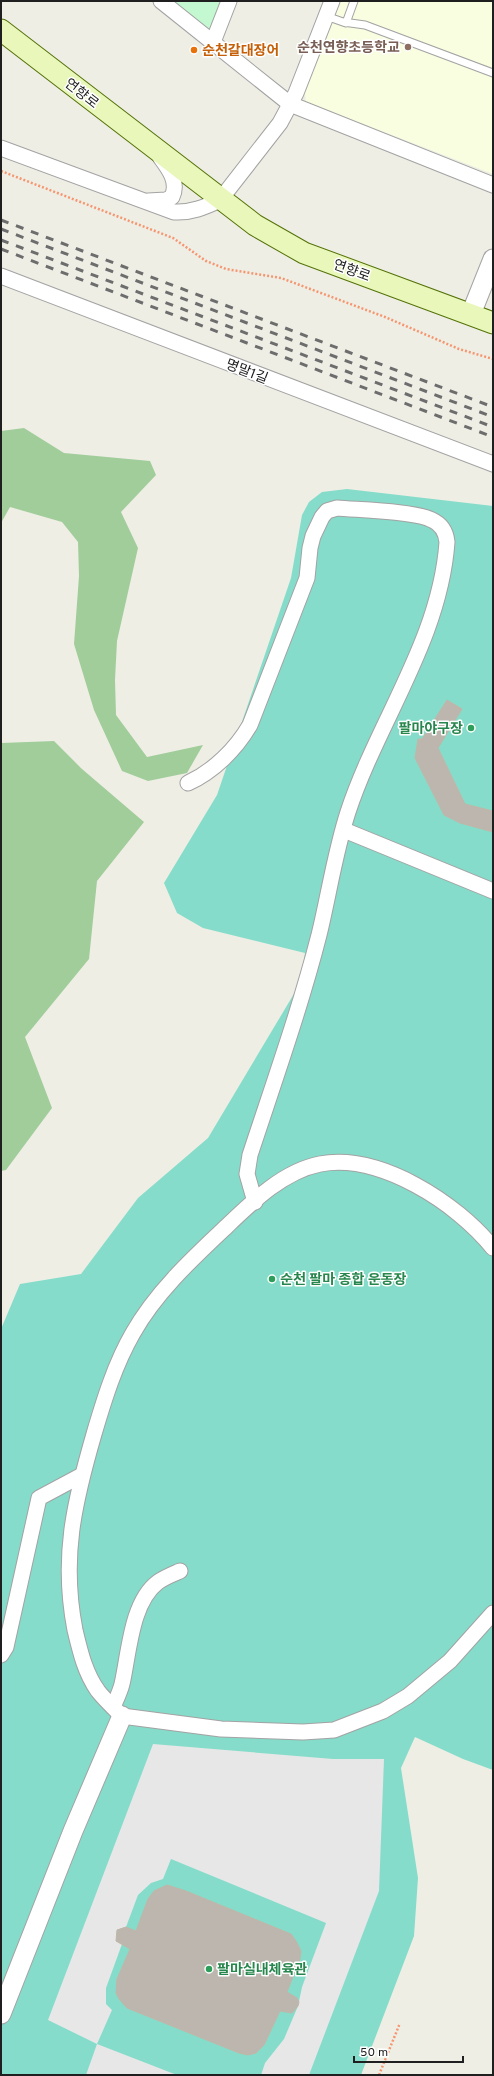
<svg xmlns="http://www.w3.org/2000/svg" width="494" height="2076" viewBox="0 0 494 2076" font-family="Overpass,'Noto Sans KR',sans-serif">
  <rect width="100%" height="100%" fill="#efeee5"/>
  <path fill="#f8fedf" d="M 341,1 L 493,1 L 493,174 L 306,102 L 305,93 Z"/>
  <g fill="#a1cd9b">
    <path d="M 24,428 L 64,453 L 150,461 L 156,475 L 121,512 L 138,548 L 117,641 L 115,680 L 116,715 L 147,757 L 203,745 L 187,773 L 148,781 L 122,771 L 94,710 L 74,644 L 79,576 L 78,542 L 62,522 L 10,507 L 1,523 L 1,431 Z"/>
    <path d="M 54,741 L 82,769 L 144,822 L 97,881 L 89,959 L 25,1037 L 52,1108 L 6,1170 L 1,1171 L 1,743 Z"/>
  </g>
  <path fill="#c3f8d1" d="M 168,1 L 224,1 L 210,35 Z"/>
  <path fill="#85dcca" d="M 347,489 L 493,506 L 493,1770 L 463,1759 L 415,1737 L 401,1768 L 418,1878 L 414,1936 L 361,2075 L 1,2075 L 1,1329 L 20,1284 L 81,1274 L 138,1198 L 208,1138 L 301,982 L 305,953 L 203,928 L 177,913 L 164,883 L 217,795 L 291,578 L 302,515 L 309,502 L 322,492 Z"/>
  <path fill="#e7e7e7" d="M 153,1744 L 333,1759 L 384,1759 L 379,1891 L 309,2075 L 261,2075 L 265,2063 L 284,2039 L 298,2006 L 302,1987 L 326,1923 L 171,1859 L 163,1879 L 151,1883 L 138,1895 L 126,1927 L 117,1930 L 116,1941 L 122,1944 L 106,1988 L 106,2004 L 112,2010 L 97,2044 L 177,2075 L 86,2075 L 97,2044 L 48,2020 Z"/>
  <g fill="#bcb6ae" stroke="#c0b7a8">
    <path d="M 447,700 L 462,709 L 438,748 L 465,804 L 493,811 L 493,832 L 460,823 L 444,815 L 415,758 L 418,739 L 422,739 Z"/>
    <path d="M 167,1885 L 186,1891 L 291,1934 L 296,1941 L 301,1951 L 300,1959 L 287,1992 L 297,1998 L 299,2002 L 298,2006 L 292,2013 L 280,2011 L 264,2045 L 256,2053 L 248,2055 L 239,2053 L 127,2008 L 119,1999 L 116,1993 L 117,1979 L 130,1949 L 116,1941 L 117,1930 L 126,1927 L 136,1931 L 148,1899 L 154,1891 Z"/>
  </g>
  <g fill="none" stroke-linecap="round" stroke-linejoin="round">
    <g stroke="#a3a3a3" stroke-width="9">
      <g id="service">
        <path d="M 326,16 L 343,22 L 365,25 L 493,73"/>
        <path d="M 346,23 L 354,1"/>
      </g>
    </g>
    <g stroke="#a3a3a3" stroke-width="17">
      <g id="minor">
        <path d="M 161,1 L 290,104 L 493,185"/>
        <path d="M 213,42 L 229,1"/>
        <path d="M 1,148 L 174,212 C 191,213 205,207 220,200 L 280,123 L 296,93 L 332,1"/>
        <path d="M 148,201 L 166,200 L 172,197 C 179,182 169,169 160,157"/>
        <path d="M 1,276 L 493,464"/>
        <path d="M 188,783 C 214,771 236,749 250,725 L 307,578 L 310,548 L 313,536 L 322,517 L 327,511 L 337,508 C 358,510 415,511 432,520 C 441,524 446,532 447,542 C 440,640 378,721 348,812 C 335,852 329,894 319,935 C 300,1009 274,1082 250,1155 L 247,1174 L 255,1202"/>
        <path d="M 344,830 L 493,891"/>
        <path d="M 493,1248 C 457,1203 380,1153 320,1164 C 284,1171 253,1201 227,1226 C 193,1258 156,1292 133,1333 C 115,1364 104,1400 94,1434 C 74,1503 61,1558 75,1630 C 80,1651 85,1673 98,1691 C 105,1700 114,1708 122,1716 L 221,1729 L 303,1732 L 334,1730 L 383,1711 L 408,1696 L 450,1661 L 493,1613"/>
        <path d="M 1,1655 L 6,1647 L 39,1498 L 82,1475"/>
        <path d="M 113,1707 C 116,1700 120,1692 122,1684 C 129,1654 131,1602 158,1582 C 165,1577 173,1574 180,1571"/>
      </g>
    </g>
    <g stroke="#a3a3a3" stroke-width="21">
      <g id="tertiary">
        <path d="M 471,314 L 493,259"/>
        <path d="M 1,2014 L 73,1831 L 122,1716"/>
      </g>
    </g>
    <g stroke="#547308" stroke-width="23">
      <path id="secondary" d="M 1,30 L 255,225 L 304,253 L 493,323"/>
    </g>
    <g stroke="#f59670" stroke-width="2.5" stroke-dasharray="2 2" stroke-linecap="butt">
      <path d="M 1,171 L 173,238 L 206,261 L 226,269 L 281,278 L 385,317 L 459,349 L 493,359"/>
      <path d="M 379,2075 L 400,2023"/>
    </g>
    <use href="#service" stroke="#fff" stroke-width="7"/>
    <use href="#minor" stroke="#fff" stroke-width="15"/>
    <use href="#tertiary" stroke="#fff" stroke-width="19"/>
    <use href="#secondary" stroke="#e9f7bb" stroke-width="21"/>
    <g stroke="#6d6d6d" stroke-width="3" stroke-dasharray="8 8" stroke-linecap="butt">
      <path d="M 1,220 L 493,407"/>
      <path d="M 1,229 L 493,417"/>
      <path d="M 1,240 L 493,427"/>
      <path d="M 1,249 L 493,437"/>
    </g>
  </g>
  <circle fill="#8d6e63" stroke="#fff" stroke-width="1.5" cx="408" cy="47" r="4"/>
  <circle fill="#e8710a" stroke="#fff" stroke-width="1.5" cx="194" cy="50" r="4"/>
  <g fill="#2e9e5b" stroke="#fff" stroke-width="1.5">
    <circle cx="471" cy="728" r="4"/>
    <circle cx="272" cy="1279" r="4"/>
    <circle cx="209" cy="1969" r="4"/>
  </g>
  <g text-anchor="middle" stroke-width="3" stroke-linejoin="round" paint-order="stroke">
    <g font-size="14" font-weight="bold" fill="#785e54" stroke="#fff" text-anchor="end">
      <text x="400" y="52">순천연향초등학교</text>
    </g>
    <g font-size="14" font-weight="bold" fill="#c56008" stroke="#fff" text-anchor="start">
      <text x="202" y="55">순천갈대장어</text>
    </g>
    <g font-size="14" fill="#1f1f1f" stroke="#fff">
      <text transform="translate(82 93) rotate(38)" y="5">연향로</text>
      <text transform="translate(352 270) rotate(20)" y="5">연향로</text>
      <text transform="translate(247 371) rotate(21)" y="5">명말1길</text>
    </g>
    <g font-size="14" font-weight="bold" fill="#27864d" stroke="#fff" text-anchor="start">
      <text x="463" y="733" text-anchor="end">팔마야구장</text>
      <text x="280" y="1284">순천 팔마 종합 운동장</text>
      <text x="217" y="1974">팔마실내체육관</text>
    </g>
  </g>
  <rect width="494" height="2076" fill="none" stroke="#1f1f1f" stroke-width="4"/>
  <path d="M354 2056v6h109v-6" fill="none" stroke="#1f1f1f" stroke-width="2"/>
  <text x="360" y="2056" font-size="12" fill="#1f1f1f" stroke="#ffffff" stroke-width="3" paint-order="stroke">50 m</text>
</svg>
